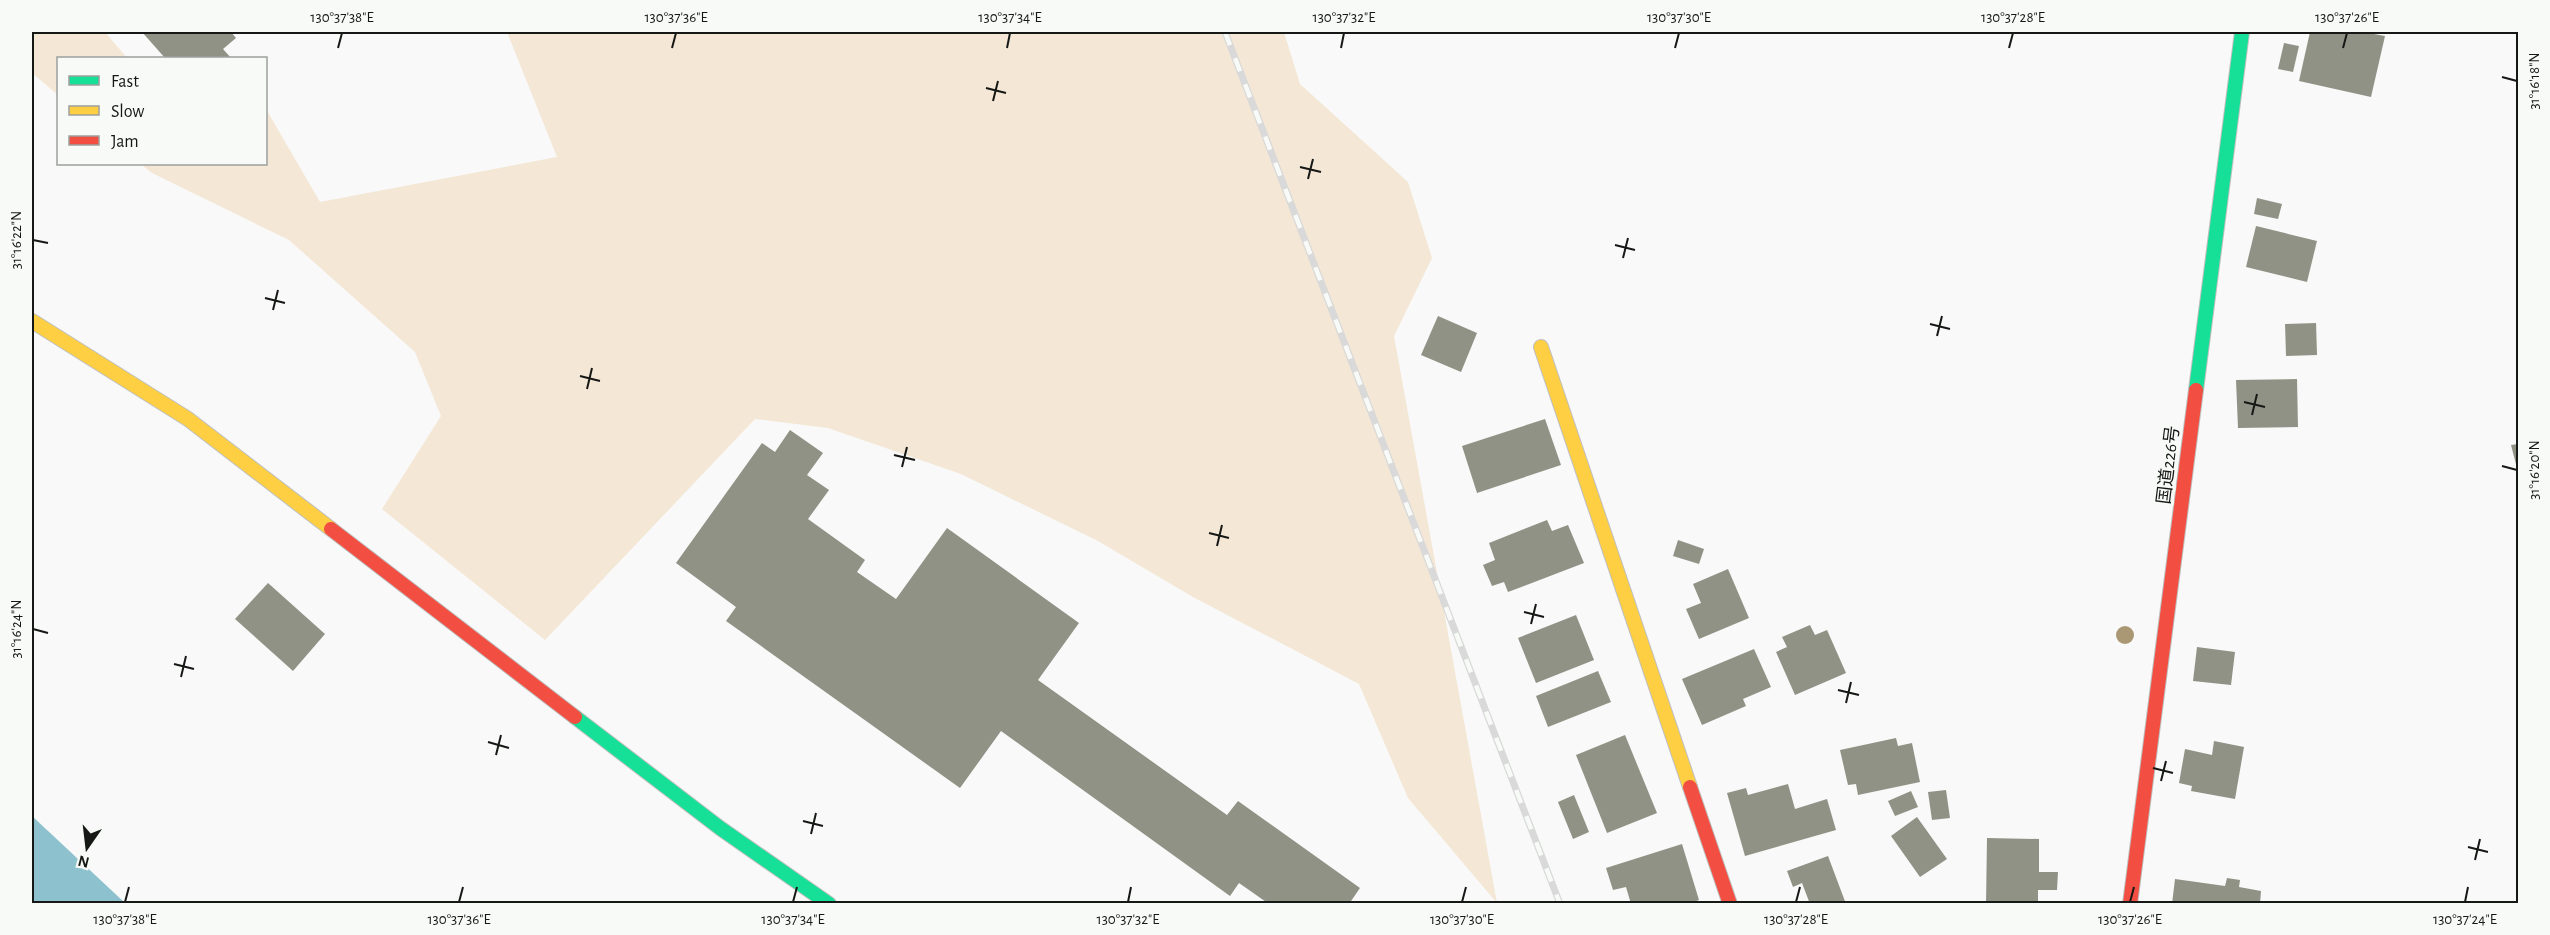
<svg xmlns="http://www.w3.org/2000/svg" width="2550" height="935" viewBox="0 0 2550 935" font-family="'Alegreya Sans','Noto Sans JP',sans-serif">
  <rect width="100%" height="100%" fill="#f8f9f8"/>
  <g fill="#f4e7d5">
    <path d="M 32,32 L 105,32 L 127,58 L 58,58 L 58,95 L 32,73 Z"/>
    <path d="M 507,32 L 1284,32 L 1300,84 L 1408,182 L 1432,258 L 1394,336 L 1497,903 L 1408,798 L 1359,684 L 1193,597 L 1098,541 L 961,474 L 828,428 L 755,419 L 545,640 L 382,509 L 441,416 L 415,352 L 289,240 L 152,173 L 141,164 L 266,164 L 266,109 L 320,202 L 557,157 Z"/>
  </g>
  <path fill="#8cc1cd" d="M 32,816 L 125,903 L 32,903 Z"/>
  <g fill="#919286">
    <path d="M 142,32 L 231,32 L 236,38 L 223,49 L 231,58 L 165,58 Z"/>
    <path d="M 2310,32 L 2363,32 L 2385,36 L 2371,97 L 2299,81 Z"/>
    <path d="M 2284,43 L 2299,46 L 2293,72 L 2278,69 Z"/>
    <path d="M 2257,198 L 2282,204 L 2278,219 L 2254,214 Z"/>
    <path d="M 2256,226 L 2317,241 L 2307,282 L 2246,267 Z"/>
    <path d="M 1438,316 L 1477,333 L 1461,372 L 1421,355 Z"/>
    <path d="M 2316,323 L 2317,355 L 2286,356 L 2285,324 Z"/>
    <path d="M 2297,379 L 2298,427 L 2238,428 L 2236,380 Z"/>
    <path d="M 1545,419 L 1561,465 L 1477,493 L 1462,446 Z"/>
    <path d="M 790,430 L 823,453 L 807,475 L 829,490 L 808,519 L 865,560 L 857,572 L 896,599 L 947,528 L 1079,623 L 1038,680 L 1227,815 L 1238,801 L 1360,888 L 1349,904 L 1269,904 L 1239,883 L 1230,896 L 1001,731 L 960,788 L 726,621 L 736,607 L 676,563 L 762,443 L 775,452 Z"/>
    <path d="M 2518,444 L 2518,472 L 2511,445 Z"/>
    <path d="M 1547,520 L 1552,531 L 1568,525 L 1584,563 L 1508,592 L 1504,582 L 1492,586 L 1483,565 L 1495,560 L 1489,543 Z"/>
    <path d="M 1678,540 L 1704,549 L 1699,564 L 1673,556 Z"/>
    <path d="M 1728,569 L 1749,618 L 1699,639 L 1686,609 L 1701,603 L 1693,584 Z"/>
    <path d="M 268,583 L 325,634 L 293,671 L 235,619 Z"/>
    <path d="M 1576,615 L 1594,660 L 1536,683 L 1518,638 Z"/>
    <path d="M 1810,625 L 1815,635 L 1827,630 L 1846,673 L 1795,695 L 1776,652 L 1787,647 L 1782,637 Z"/>
    <path d="M 2197,647 L 2235,652 L 2231,685 L 2193,681 Z"/>
    <path d="M 1754,649 L 1771,687 L 1743,699 L 1746,706 L 1702,725 L 1682,679 Z"/>
    <path d="M 1598,671 L 1611,702 L 1548,727 L 1536,696 Z"/>
    <path d="M 1625,735 L 1657,813 L 1607,833 L 1576,755 Z"/>
    <path d="M 1896,738 L 1898,746 L 1912,743 L 1920,782 L 1858,795 L 1856,784 L 1848,785 L 1840,750 Z"/>
    <path d="M 2214,741 L 2244,747 L 2235,799 L 2191,791 L 2192,786 L 2179,783 L 2185,749 L 2212,755 Z"/>
    <path d="M 1788,784 L 1795,809 L 1827,799 L 1836,830 L 1745,856 L 1727,793 L 1746,788 L 1748,795 Z"/>
    <path d="M 1946,790 L 1950,818 L 1932,820 L 1928,792 Z"/>
    <path d="M 1911,791 L 1918,807 L 1895,816 L 1888,801 Z"/>
    <path d="M 1574,795 L 1589,832 L 1573,839 L 1558,802 Z"/>
    <path d="M 1917,817 L 1947,859 L 1920,877 L 1891,836 Z"/>
    <path d="M 1987,838 L 2039,839 L 2039,872 L 2058,872 L 2057,890 L 2038,890 L 2038,904 L 1986,904 Z"/>
    <path d="M 1682,844 L 1699,900 L 1689,904 L 1631,904 L 1626,887 L 1613,890 L 1606,868 Z"/>
    <path d="M 1828,856 L 1846,904 L 1810,904 L 1802,883 L 1793,887 L 1787,871 Z"/>
    <path d="M 2227,878 L 2240,880 L 2239,887 L 2261,891 L 2260,904 L 2172,904 L 2175,879 L 2225,886 Z"/>
  </g>
  <g fill="none" stroke-linecap="round" stroke-linejoin="round">
    <g stroke="#bebfbe" stroke-width="16">
      <g id="fast">
        <path d="M 2196,390 L 2242,32"/>
        <path d="M 575,717 L 720,828 L 829,904"/>
      </g>
    </g>
    <g stroke="#bebfbe" stroke-width="16">
      <g id="slow">
        <path d="M 32,321 L 188,419 L 331,529"/>
        <path d="M 1541,347 L 1690,787"/>
      </g>
    </g>
    <g stroke="#bebfbe" stroke-width="16">
      <g id="jam">
        <path d="M 331,529 L 575,717"/>
        <path d="M 1690,787 L 1730,904"/>
        <path d="M 2130,904 L 2196,390"/>
      </g>
    </g>
    <use href="#fast" stroke="#16e098" stroke-width="14"/>
    <use href="#slow" stroke="#ffcf43" stroke-width="14"/>
    <use href="#jam" stroke="#f24e42" stroke-width="14"/>
    <g stroke="#d8d9d8" stroke-width="7">
      <path id="rail" d="M 1225,32 L 1560,904"/>
    </g>
    <use href="#rail" stroke="#f7faf7" stroke-width="4.5" stroke-dasharray="14" stroke-linecap="butt"/>
  </g>
  <circle fill="#aa9773" cx="2125" cy="635" r="9"/>
  <path fill="none" stroke="#161816" stroke-width="2" d="M 338,48 L 342,33M 672,48 L 676,33M 1007,48 L 1010,33M 1341,48 L 1344,33M 1675,48 L 1679,33M 2009,48 L 2013,33M 2343,48 L 2347,33M 2502,77 L 2517,81M 986,88 L 1006,93M 993,101 L 998,81M 1300,167 L 1321,172M 1308,179 L 1313,159M 33,240 L 48,243M 1615,245 L 1635,250M 1623,258 L 1628,238M 265,298 L 285,303M 273,310 L 278,290M 1930,324 L 1950,329M 1937,336 L 1942,316M 580,376 L 600,381M 587,389 L 592,368M 2244,402 L 2265,407M 2252,415 L 2257,394M 894,455 L 915,460M 2502,466 L 2517,470M 902,467 L 907,447M 1209,533 L 1229,538M 1217,546 L 1222,525M 1524,612 L 1544,617M 1531,624 L 1536,604M 33,629 L 48,633M 174,664 L 194,669M 181,677 L 186,656M 1838,690 L 1859,695M 1846,703 L 1851,682M 488,742 L 509,748M 496,755 L 501,735M 2153,768 L 2173,773M 2161,781 L 2166,761M 803,821 L 823,826M 811,834 L 816,813M 2468,847 L 2488,852M 2475,860 L 2480,839M 125,902 L 129,887M 459,902 L 463,887M 793,902 L 797,887M 1128,902 L 1131,887M 1462,902 L 1466,887M 1796,902 L 1800,887M 2130,902 L 2134,887M 2465,902 L 2468,887"/>
  <g text-anchor="middle" stroke-width="6" stroke-linejoin="round" paint-order="stroke">
    <g font-size="18" fill="#161816" stroke="#f7faf7">
      <text transform="translate(2168 465) rotate(-83)" y="6">国道226号</text>
    </g>
  </g>
  <rect width="2550" height="935" fill="none" stroke="#f7faf7" stroke-width="66"/>
  <rect x="57" y="57" width="210" height="108" fill="#f7faf7" stroke="#9da09d" stroke-width="1.5"/>
  <rect x="69" y="76" width="30" height="9" fill="#16e098" stroke="#9da09d" stroke-width="1.5"/>
  <text x="111" y="87" font-size="18" fill="#161816">Fast</text>
  <rect x="69" y="106" width="30" height="9" fill="#ffcf43" stroke="#9da09d" stroke-width="1.5"/>
  <text x="111" y="117" font-size="18" fill="#161816">Slow</text>
  <rect x="69" y="136" width="30" height="9" fill="#f24e42" stroke="#9da09d" stroke-width="1.5"/>
  <text x="111" y="147" font-size="18" fill="#161816">Jam</text>
  <g transform="translate(87 848) rotate(194)" stroke="#f7faf7" stroke-width="4.5" paint-order="stroke">
  <path d="M0-4.5L10 22L0 15L-10 22Z" fill="#161816"/>
  <text y="-9" font-size="16" font-weight="bold" text-anchor="middle" fill="#161816">N</text>
  </g>
  <rect x="33" y="33" width="2484" height="869" fill="none" stroke="#161816" stroke-width="2"/>
  <g font-size="15" text-anchor="middle" fill="#161816">
    <text x="342" y="22">130°37'38"E</text>
    <text x="676" y="22">130°37'36"E</text>
    <text x="1010" y="22">130°37'34"E</text>
    <text x="1344" y="22">130°37'32"E</text>
    <text x="1679" y="22">130°37'30"E</text>
    <text x="2013" y="22">130°37'28"E</text>
    <text x="2347" y="22">130°37'26"E</text>
    <text transform="translate(2534 81) rotate(-90)" y="5">31°16'18"N</text>
    <text transform="translate(16 240) rotate(-90)" y="5">31°16'22"N</text>
    <text transform="translate(2534 470) rotate(-90)" y="5">31°16'20"N</text>
    <text transform="translate(16 629) rotate(-90)" y="5">31°16'24"N</text>
    <text x="125" y="924">130°37'38"E</text>
    <text x="459" y="924">130°37'36"E</text>
    <text x="793" y="924">130°37'34"E</text>
    <text x="1128" y="924">130°37'32"E</text>
    <text x="1462" y="924">130°37'30"E</text>
    <text x="1796" y="924">130°37'28"E</text>
    <text x="2130" y="924">130°37'26"E</text>
    <text x="2465" y="924">130°37'24"E</text>
  </g>
</svg>
